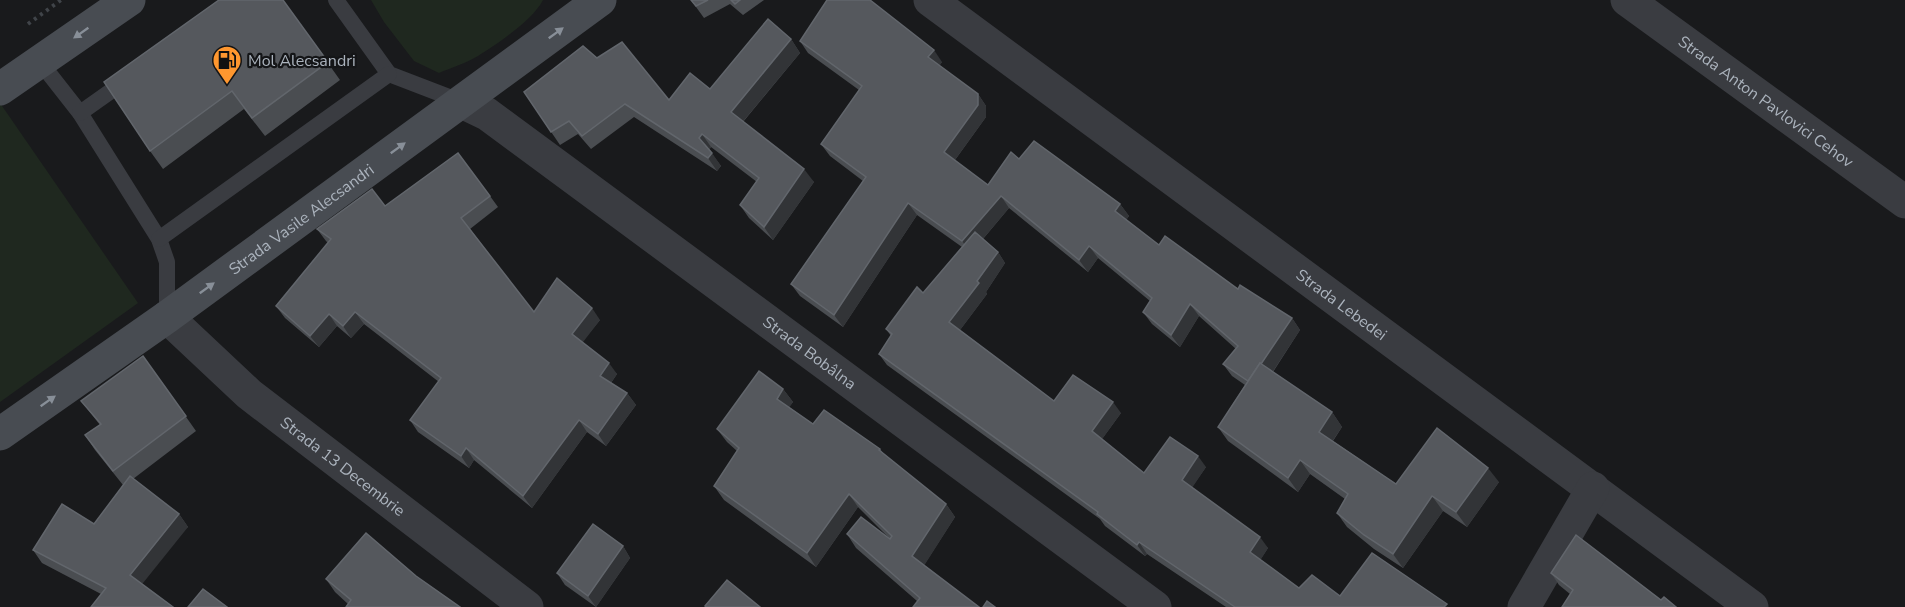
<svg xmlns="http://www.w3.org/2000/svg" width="1905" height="607" viewBox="0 0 1905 607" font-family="'Nunito Sans',sans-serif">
  <rect width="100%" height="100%" fill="#191a1c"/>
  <g fill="#1f281f">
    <path d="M 371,0 L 543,0 C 533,20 497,44 478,56 C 466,63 451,68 439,73 L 414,61 L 384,22 Z"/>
    <path d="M 0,103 L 138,303 L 0,402 Z"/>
  </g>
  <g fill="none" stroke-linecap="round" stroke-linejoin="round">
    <path stroke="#404449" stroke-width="4" stroke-dasharray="3 4.5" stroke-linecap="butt" d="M 28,24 L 61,0"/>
    <g stroke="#3a3c41" stroke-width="16">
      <path d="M 336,0 L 389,74 L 462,102"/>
      <path d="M 40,62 L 80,113 L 159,239 L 167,262 L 167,317"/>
      <path d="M 80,113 L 128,79"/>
      <path d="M 159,239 L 389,74"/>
    </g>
    <g stroke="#3a3c41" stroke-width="33">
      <path id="s1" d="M 930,0 L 1752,607"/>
      <path id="s2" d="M 1627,0 L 1905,202"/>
      <path id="s3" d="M 462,102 L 487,114 L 1155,607"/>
      <path id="s4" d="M 167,317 L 249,394 L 527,607"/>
      <path d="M 1524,607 L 1593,488"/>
    </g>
    <g stroke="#484c52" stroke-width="33">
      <path d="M 0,89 L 129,0"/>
      <path id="s5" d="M 0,434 L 167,317 L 600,0"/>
    </g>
  </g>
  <g fill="#4a4d51">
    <path d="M 283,0 L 340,80 L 265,136 L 244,109 L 163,169 L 150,151 Z"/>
    <path d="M 691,0 L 764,0 L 743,15 L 730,4 L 704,18 Z"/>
    <path d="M 791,39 L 800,53 L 743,122 L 814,182 L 773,240 L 749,218 L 740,205 L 757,182 L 711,147 L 709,150 L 721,166 L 717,171 L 634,117 L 591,149 L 578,134 L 560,145 L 524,92 L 597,58 L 669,100 L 710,89 Z"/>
    <path d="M 800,41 L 942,62 L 939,66 L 978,94 L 986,106 L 986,117 L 955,160 L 988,185 L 1019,159 L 1120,204 L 1129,216 L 1126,220 L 1159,245 L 1292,318 L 1300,330 L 1273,372 L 1332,412 L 1342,427 L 1333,441 L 1396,484 L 1499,482 L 1467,527 L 1443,511 L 1403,568 L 1374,549 L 1347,527 L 1337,513 L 1345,499 L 1310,474 L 1298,492 L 1228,441 L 1218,427 L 1245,385 L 1232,376 L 1223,364 L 1236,349 L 1199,316 L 1180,347 L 1152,324 L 1143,312 L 1150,301 L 1098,258 L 1088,272 L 1009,208 L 983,239 L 998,252 L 1005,263 L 986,292 L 987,294 L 960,330 L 1054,401 L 1121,413 L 1102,439 L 1144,473 L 1206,467 L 1192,487 L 1268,548 L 1260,560 L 1299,588 L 1340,596 L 1449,607 L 1226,607 L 1147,554 L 1145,556 L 1105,526 L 1100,519 L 887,365 L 879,354 L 891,336 L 886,329 L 923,293 L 962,247 L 917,215 L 843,327 L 800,296 L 791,284 L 863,181 L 830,156 L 821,144 L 859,90 L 808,53 Z"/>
    <path d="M 490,196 L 498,207 L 470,229 L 534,312 L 600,320 L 582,342 L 617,374 L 611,383 L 627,393 L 636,405 L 606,446 L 587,432 L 532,508 L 474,460 L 469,468 L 418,432 L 410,420 L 439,382 L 364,324 L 351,338 L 337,326 L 319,347 L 285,318 L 276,306 L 328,243 L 326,241 L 317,229 L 385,206 Z"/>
    <path d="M 143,356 L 196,431 L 133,479 L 179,514 L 188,527 L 101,594 L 42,563 L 33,550 L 94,524 L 123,485 L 95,450 L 85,435 L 100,425 L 81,401 Z"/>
    <path d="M 783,389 L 793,402 L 789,407 L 813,424 L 880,449 L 884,454 L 946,504 L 955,517 L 924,565 L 979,607 L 917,601 L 856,548 L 847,534 L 890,539 L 858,507 L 816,567 L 724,500 L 714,486 L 737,451 L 727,442 L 717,429 Z"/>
    <path d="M 623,546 L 630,558 L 596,607 L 565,585 L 557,573 Z"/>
    <path d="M 1551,573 L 1661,600 L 1570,594 L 1559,585 Z"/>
    <path d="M 416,576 L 348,604 L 335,592 L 326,579 Z"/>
  </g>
  <g fill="#323437">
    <path d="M 791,39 L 800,53 L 740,125 L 731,112 Z"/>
    <path d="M 934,50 L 942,62 L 937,69 L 928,57 Z"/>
    <path d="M 978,94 L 986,106 L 986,117 L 952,164 L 944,152 Z"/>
    <path d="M 702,134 L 711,147 L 708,151 L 699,138 Z"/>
    <path d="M 712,153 L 721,166 L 717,171 L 708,158 Z"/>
    <path d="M 804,169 L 814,182 L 773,240 L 764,227 Z"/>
    <path d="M 1001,196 L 1009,208 L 971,253 L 962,241 Z"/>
    <path d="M 908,203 L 917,215 L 843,327 L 834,315 Z"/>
    <path d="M 1120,204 L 1129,216 L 1124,223 L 1115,211 Z"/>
    <path d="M 1089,246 L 1098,258 L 1088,272 L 1079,260 Z"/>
    <path d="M 998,252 L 1005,263 L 986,292 L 987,294 L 957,334 L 949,322 Z"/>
    <path d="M 1190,304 L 1199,316 L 1180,347 L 1171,335 Z"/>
    <path d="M 592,308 L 600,320 L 580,346 L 572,334 Z"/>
    <path d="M 355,312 L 364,324 L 351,338 L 343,326 Z"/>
    <path d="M 329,314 L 337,326 L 319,347 L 310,336 Z"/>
    <path d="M 1292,318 L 1300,330 L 1258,394 L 1249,382 Z"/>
    <path d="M 609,363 L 617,374 L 608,387 L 600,376 Z"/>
    <path d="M 783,389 L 793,402 L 786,412 L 777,399 Z"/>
    <path d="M 627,393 L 636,405 L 606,446 L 598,434 Z"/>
    <path d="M 1113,402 L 1121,413 L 1100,442 L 1092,431 Z"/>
    <path d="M 1332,412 L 1342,427 L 1329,446 L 1319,432 Z"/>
    <path d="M 579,420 L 587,432 L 532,508 L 523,496 Z"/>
    <path d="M 466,448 L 474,460 L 469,468 L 461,456 Z"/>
    <path d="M 1198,456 L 1206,467 L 1190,491 L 1182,480 Z"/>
    <path d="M 1300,460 L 1310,474 L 1298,492 L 1288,478 Z"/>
    <path d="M 1488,468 L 1499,482 L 1467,527 L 1456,512 Z"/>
    <path d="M 849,494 L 858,507 L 816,567 L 807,553 Z"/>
    <path d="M 1432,496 L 1443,511 L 1403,568 L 1393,554 Z"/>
    <path d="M 946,504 L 955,517 L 922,569 L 912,556 Z"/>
    <path d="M 179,514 L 188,527 L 139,588 L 130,575 Z"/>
    <path d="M 1260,537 L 1268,548 L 1258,564 L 1250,552 Z"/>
    <path d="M 1139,542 L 1147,554 L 1145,556 L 1137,545 Z"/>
    <path d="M 623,546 L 630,558 L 596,607 L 588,596 Z"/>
  </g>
  <g fill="#55585d" stroke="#62666c" stroke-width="1.5">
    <path d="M 219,0 L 283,0 L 328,62 L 252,118 L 232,91 L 150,151 L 104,82 Z"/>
    <path d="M 691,0 L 708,0 L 696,6 Z"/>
    <path d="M 731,0 L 740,0 L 735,4 Z"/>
    <path d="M 827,0 L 870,0 L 934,50 L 928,57 L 978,94 L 978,105 L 944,152 L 988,185 L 1011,152 L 1019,159 L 1034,141 L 1120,204 L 1115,211 L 1159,245 L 1165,236 L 1238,289 L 1240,285 L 1292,318 L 1261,364 L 1260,363 L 1248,381 L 1223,364 L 1238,346 L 1190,304 L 1171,335 L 1143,312 L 1152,298 L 1089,246 L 1079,260 L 1001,196 L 962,241 L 908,203 L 834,315 L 791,284 L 866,177 L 821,144 L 862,86 L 800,41 Z"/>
    <path d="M 768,19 L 791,39 L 731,112 L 804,169 L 764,227 L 740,205 L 759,178 L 702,134 L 699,138 L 712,153 L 708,158 L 625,104 L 582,136 L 569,121 L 551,132 L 524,92 L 583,46 L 597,58 L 622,42 L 669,100 L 690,73 L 710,89 Z"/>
    <path d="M 458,153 L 490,196 L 461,218 L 534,312 L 557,278 L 592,308 L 572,334 L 609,363 L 600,376 L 627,393 L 598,434 L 579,420 L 523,496 L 466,448 L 461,456 L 410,420 L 441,378 L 355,312 L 343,326 L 329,314 L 310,336 L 276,306 L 331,239 L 317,229 L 372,189 L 385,206 Z"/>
    <path d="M 975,232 L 998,252 L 977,281 L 979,283 L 949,322 L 1054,401 L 1073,375 L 1113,402 L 1092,431 L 1144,473 L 1170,437 L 1198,456 L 1182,480 L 1260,537 L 1250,552 L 1299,588 L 1312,575 L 1340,596 L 1372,553 L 1447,604 L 1444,607 L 1235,607 L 1139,542 L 1137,545 L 1097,514 L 1098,512 L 879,354 L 892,334 L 886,329 L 917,287 L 923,293 Z"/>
    <path d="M 143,356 L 186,416 L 113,471 L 85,435 L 101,424 L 81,401 Z"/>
    <path d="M 1260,363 L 1332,412 L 1319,432 L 1396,484 L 1437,428 L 1488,468 L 1456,512 L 1432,496 L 1393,554 L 1364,535 L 1337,513 L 1348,494 L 1300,460 L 1288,478 L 1218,427 Z"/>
    <path d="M 759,371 L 783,389 L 777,399 L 813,424 L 824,410 L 880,449 L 879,450 L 946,504 L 912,556 L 979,607 L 913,607 L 920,598 L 847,534 L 861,517 L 890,539 L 892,536 L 849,494 L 807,553 L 714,486 L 739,448 L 717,429 Z"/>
    <path d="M 130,476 L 179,514 L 130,575 L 173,607 L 91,607 L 106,588 L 33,550 L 62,504 L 94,524 Z"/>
    <path d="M 593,524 L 623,546 L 588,596 L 557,573 Z"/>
    <path d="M 366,533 L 416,576 L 460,607 L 346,607 L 351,600 L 326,579 Z"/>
    <path d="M 1576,535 L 1661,600 L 1664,597 L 1676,607 L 1562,607 L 1573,590 L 1551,573 Z"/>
    <path d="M 727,580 L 760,607 L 706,607 L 705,606 Z"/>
    <path d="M 203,589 L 227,607 L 188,607 Z"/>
    <path d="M 987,601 L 995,607 L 983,607 Z"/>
  </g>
  <defs><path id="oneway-solid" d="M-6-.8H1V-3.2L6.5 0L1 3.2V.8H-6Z" transform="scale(1.5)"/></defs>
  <g fill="#888f98">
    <use href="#oneway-solid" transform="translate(81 33) rotate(145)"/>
    <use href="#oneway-solid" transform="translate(556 33) rotate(-36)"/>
    <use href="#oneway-solid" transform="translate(398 148) rotate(-36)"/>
    <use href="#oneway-solid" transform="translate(207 288) rotate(-36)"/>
    <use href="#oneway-solid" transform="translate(48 401) rotate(-35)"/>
  </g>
  <defs>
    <g id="fuel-pin" transform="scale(1.5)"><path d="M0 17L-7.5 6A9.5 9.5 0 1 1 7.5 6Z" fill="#ff972f" stroke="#141517"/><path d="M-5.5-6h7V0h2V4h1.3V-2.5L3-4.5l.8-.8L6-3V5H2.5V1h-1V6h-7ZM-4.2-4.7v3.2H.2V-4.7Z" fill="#111"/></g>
  </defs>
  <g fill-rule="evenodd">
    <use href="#fuel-pin" x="227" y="60"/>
  </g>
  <g text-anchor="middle" stroke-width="4.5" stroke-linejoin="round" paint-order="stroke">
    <g font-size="16" fill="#abb3bd" stroke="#141517" text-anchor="start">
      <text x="248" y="66">Mol Alecsandri</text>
    </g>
    <g font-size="16" fill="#abb3bd" stroke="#141517">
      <text dy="6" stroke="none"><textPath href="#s2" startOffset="172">Strada Anton Pavlovici Cehov</textPath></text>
      <text dy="6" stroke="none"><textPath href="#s5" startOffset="370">Strada Vasile Alecsandri</textPath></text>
      <text dy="6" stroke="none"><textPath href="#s1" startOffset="512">Strada Lebedei</textPath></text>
      <text dy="6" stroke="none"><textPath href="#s3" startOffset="429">Strada Bobâlna</textPath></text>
      <text dy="6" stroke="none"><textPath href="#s4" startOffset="231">Strada 13 Decembrie</textPath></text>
    </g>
  </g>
</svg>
